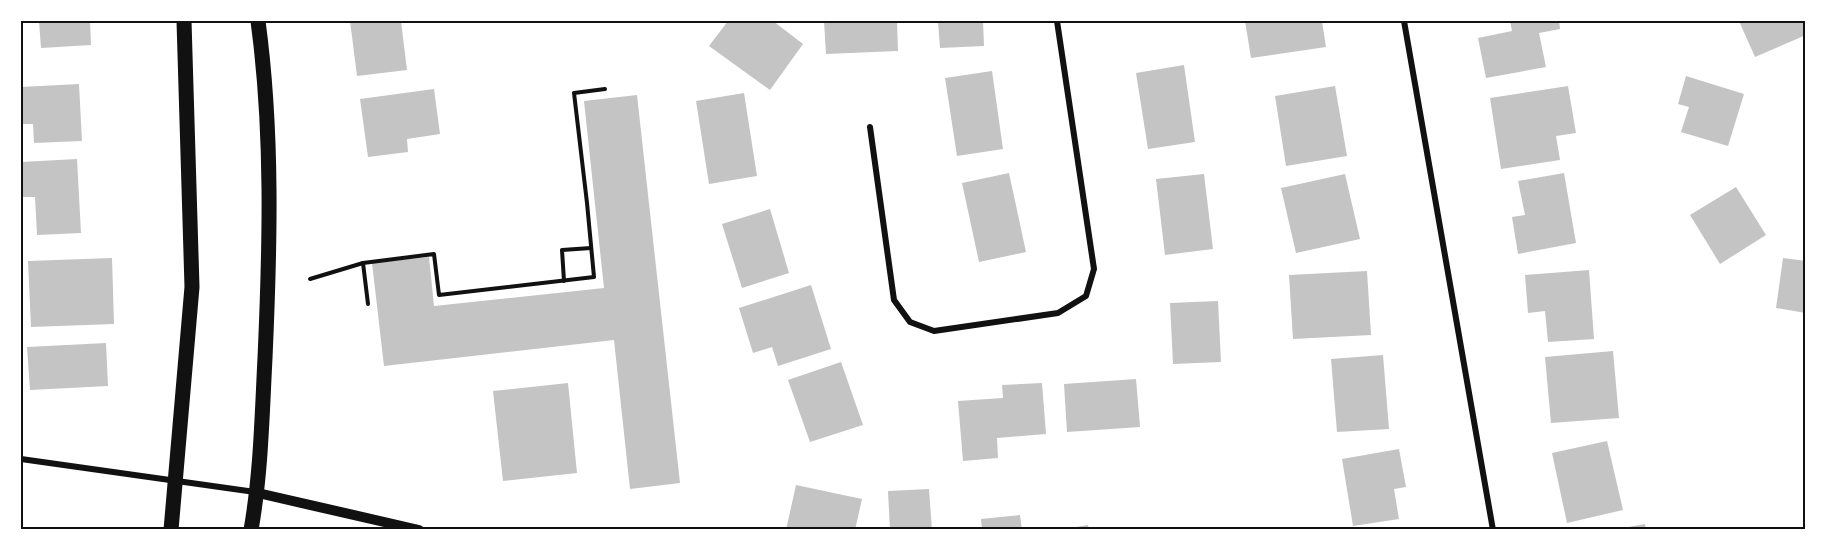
<svg xmlns="http://www.w3.org/2000/svg" width="1827" height="551" viewBox="0 0 1827 551" font-family="Helvetica,sans-serif">
  <rect width="100%" height="100%" fill="#fff"/>
  <g fill="#c4c4c4">
    <path d="M 39,21 L 90,21 L 91,45 L 41,48 Z"/>
    <path d="M 350,21 L 401,21 L 407,70 L 357,76 Z"/>
    <path d="M 728,21 L 773,21 L 803,44 L 770,90 L 709,46 Z"/>
    <path d="M 824,21 L 897,21 L 898,51 L 826,54 Z"/>
    <path d="M 938,21 L 983,21 L 984,46 L 940,48 Z"/>
    <path d="M 1245,21 L 1322,21 L 1326,47 L 1251,58 Z"/>
    <path d="M 1510,21 L 1559,21 L 1560,29 L 1539,33 L 1546,67 L 1486,78 L 1478,38 L 1512,31 Z"/>
    <path d="M 1739,21 L 1806,21 L 1806,35 L 1755,57 Z"/>
    <path d="M 1184,65 L 1195,142 L 1148,149 L 1136,73 Z"/>
    <path d="M 992,71 L 1003,149 L 957,156 L 945,78 Z"/>
    <path d="M 1686,76 L 1744,94 L 1728,146 L 1681,132 L 1689,107 L 1678,104 Z"/>
    <path d="M 79,84 L 82,141 L 34,143 L 33,124 L 21,124 L 21,87 Z"/>
    <path d="M 1335,86 L 1347,156 L 1286,166 L 1275,96 Z"/>
    <path d="M 1568,86 L 1576,133 L 1556,136 L 1560,160 L 1501,169 L 1490,98 Z"/>
    <path d="M 434,89 L 440,134 L 407,139 L 408,152 L 368,157 L 360,99 Z"/>
    <path d="M 744,93 L 757,176 L 709,184 L 696,101 Z"/>
    <path d="M 637,95 L 680,483 L 630,489 L 614,340 L 384,366 L 372,263 L 429,257 L 434,306 L 604,288 L 584,101 Z"/>
    <path d="M 77,159 L 81,233 L 37,235 L 35,197 L 21,197 L 21,162 Z"/>
    <path d="M 1009,173 L 1026,252 L 979,262 L 962,183 Z"/>
    <path d="M 1564,173 L 1576,243 L 1518,254 L 1512,217 L 1525,215 L 1518,181 Z"/>
    <path d="M 1204,174 L 1213,249 L 1165,255 L 1156,179 Z"/>
    <path d="M 1345,174 L 1360,239 L 1296,253 L 1281,188 Z"/>
    <path d="M 1736,187 L 1766,235 L 1720,264 L 1690,215 Z"/>
    <path d="M 770,209 L 789,273 L 742,288 L 722,224 Z"/>
    <path d="M 112,258 L 114,324 L 31,327 L 28,261 Z"/>
    <path d="M 1783,258 L 1806,261 L 1806,313 L 1776,308 Z"/>
    <path d="M 1589,270 L 1594,339 L 1548,342 L 1545,311 L 1528,313 L 1525,275 Z"/>
    <path d="M 1367,271 L 1371,335 L 1293,339 L 1289,275 Z"/>
    <path d="M 811,285 L 831,349 L 778,366 L 772,347 L 753,353 L 739,308 Z"/>
    <path d="M 1218,301 L 1221,362 L 1173,364 L 1170,303 Z"/>
    <path d="M 106,343 L 108,386 L 30,390 L 27,347 Z"/>
    <path d="M 1613,351 L 1619,418 L 1551,423 L 1545,357 Z"/>
    <path d="M 1383,355 L 1389,429 L 1337,432 L 1331,359 Z"/>
    <path d="M 841,362 L 863,425 L 810,442 L 788,380 Z"/>
    <path d="M 1136,379 L 1140,427 L 1067,432 L 1064,384 Z"/>
    <path d="M 568,383 L 577,473 L 503,481 L 493,391 Z"/>
    <path d="M 1042,383 L 1046,434 L 997,438 L 998,458 L 963,461 L 958,401 L 1003,398 L 1002,385 Z"/>
    <path d="M 1607,441 L 1623,510 L 1567,523 L 1552,453 Z"/>
    <path d="M 1399,449 L 1406,487 L 1394,489 L 1399,519 L 1353,526 L 1342,459 Z"/>
    <path d="M 796,485 L 862,499 L 855,530 L 786,530 Z"/>
    <path d="M 929,489 L 932,530 L 890,530 L 888,491 Z"/>
    <path d="M 1020,515 L 1022,530 L 982,530 L 981,519 Z"/>
    <path d="M 1645,524 L 1646,530 L 1617,530 L 1617,529 Z"/>
    <path d="M 1088,525 L 1089,530 L 1065,530 L 1065,529 Z"/>
  </g>
  <g fill="none" stroke-linecap="round" stroke-linejoin="round">
    <g stroke="#111" stroke-width="4">
      <path d="M 363,263 L 434,254 L 439,295 L 594,277 L 587,203 L 574,93 L 605,89"/>
      <path d="M 310,279 L 363,263 L 368,304"/>
      <path d="M 564,281 L 562,250 L 591,248"/>
    </g>
    <g stroke="#111" stroke-width="6">
      <path d="M 1404,21 L 1493,530"/>
      <path d="M 870,127 L 894,300 L 910,322 L 934,331 L 1058,313 L 1086,296 L 1094,269 L 1057,21"/>
      <path d="M 21,459 L 255,492"/>
    </g>
    <path stroke="#111" stroke-width="10" d="M 258,493 L 419,530"/>
    <g stroke="#111" stroke-width="15">
      <path d="M 171,530 L 192,287 L 184,21"/>
      <path d="M 251,530 C 261,473 262,415 265,358 C 270,246 273,132 258,21"/>
    </g>
  </g>
  <rect width="1827" height="551" fill="none" stroke="#ffffff" stroke-width="45"/>
  <rect x="22" y="22" width="1782" height="506" fill="none" stroke="#111" stroke-width="2"/>
</svg>
